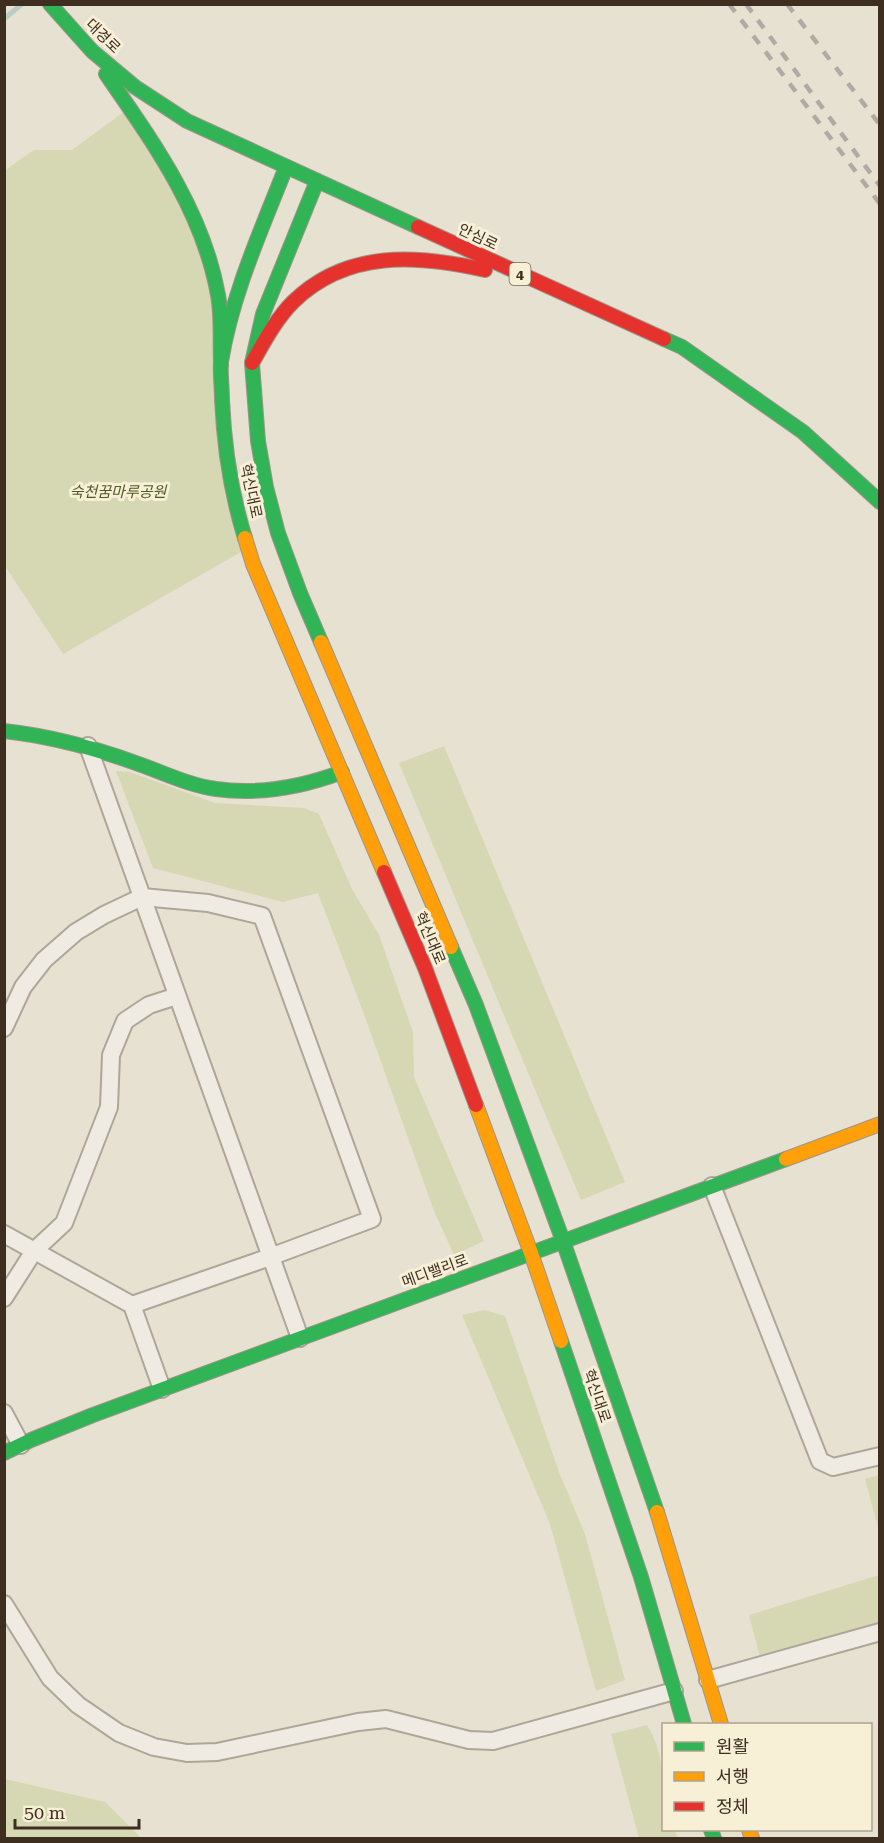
<svg xmlns="http://www.w3.org/2000/svg" width="884" height="1843" viewBox="0 0 884 1843" font-family="'Roboto Serif','Noto Sans KR',serif">
  <rect width="100%" height="100%" fill="#e7e1d1"/>
  <g fill="#d6d8b3">
    <path d="M 129,108 L 205,241 L 248,548 L 63,654 L 5,566 L 4,171 L 34,150 L 72,150 Z"/>
    <path d="M 444,746 L 625,1182 L 581,1200 L 399,763 Z"/>
    <path d="M 116,771 L 130,772 L 215,803 L 304,808 L 319,814 L 352,889 L 379,935 L 413,1032 L 414,1077 L 484,1241 L 454,1255 L 434,1211 L 364,1014 L 318,893 L 283,902 L 153,868 Z"/>
    <path d="M 484,1310 L 505,1316 L 559,1472 L 585,1534 L 625,1680 L 596,1691 L 550,1524 L 462,1315 Z"/>
    <path d="M 879,1475 L 880,1475 L 879,1531 L 865,1479 Z"/>
    <path d="M 879,1575 L 879,1625 L 760,1657 L 749,1615 Z"/>
    <path d="M 647,1725 C 666,1754 664,1796 664,1830 L 675,1830 L 677,1838 L 639,1838 L 611,1734 Z"/>
    <path d="M 5,1779 L 105,1802 L 141,1838 L 5,1838 Z"/>
  </g>
  <g fill="none" stroke-linecap="round" stroke-linejoin="round">
    <path stroke="#bbcdc2" stroke-width="5" d="M 4,19 L 22,4"/>
    <g stroke="#ada699" stroke-width="20">
      <g id="street">
        <path d="M 88,746 L 300,1338"/>
        <path d="M 4,1028 L 23,987 L 44,960 L 76,932 L 104,915 L 142,897 L 208,903 L 262,916 L 372,1219 L 270,1257 L 132,1305"/>
        <path d="M 712,1186 L 820,1461 L 833,1467 L 880,1456"/>
        <path d="M 4,1234 L 132,1305 L 162,1389"/>
        <path d="M 4,1298 L 34,1251 L 64,1223 L 109,1107 L 111,1055 L 125,1021 L 149,1005 L 177,996"/>
        <path d="M 4,1413 L 21,1445"/>
        <path d="M 4,1604 L 50,1678 L 78,1705 L 119,1733 L 154,1747 L 187,1753 L 217,1752 L 358,1722 L 386,1719 L 469,1740 L 493,1741 L 674,1691"/>
        <path d="M 708,1680 L 880,1632"/>
      </g>
    </g>
    <g stroke="#9d9589" stroke-width="16">
      <g id="fast">
        <path d="M 50,4 L 92,51 L 135,87 L 187,121 L 418,227"/>
        <path d="M 106,74 C 153,142 203,211 218,295 C 222,317 220,341 221,364"/>
        <path d="M 317,181 L 263,314 L 252,363 L 258,441 L 266,487 L 278,533 L 300,593 L 321,642"/>
        <path d="M 664,339 L 682,347 L 803,432 L 880,502"/>
        <path d="M 245,538 C 231,493 224,446 222,399 C 222,387 220,374 221,362 C 232,294 261,231 286,167"/>
        <path d="M 4,731 C 49,736 91,747 133,762 C 160,771 187,785 216,789 C 259,795 302,787 342,772"/>
        <path d="M 451,947 L 476,1005 L 563,1241 L 657,1512"/>
        <path d="M 561,1341 L 641,1577 L 684,1724"/>
        <path d="M 4,1453 L 31,1440 L 93,1415 L 786,1159"/>
        <path d="M 711,1830 L 714,1838"/>
      </g>
    </g>
    <g stroke="#9d9589" stroke-width="16">
      <g id="slow">
        <path d="M 245,538 L 253,564 L 384,872"/>
        <path d="M 321,642 L 451,947"/>
        <path d="M 476,1105 L 531,1253 L 561,1341"/>
        <path d="M 786,1159 L 880,1124"/>
        <path d="M 657,1512 L 721,1724"/>
        <path d="M 749,1830 L 752,1838"/>
      </g>
    </g>
    <g stroke="#9d9589" stroke-width="16">
      <g id="jam">
        <path d="M 418,227 L 664,339"/>
        <path d="M 252,363 C 264,342 276,319 293,302 C 347,249 418,255 485,270"/>
        <path d="M 384,872 L 425,968 L 476,1105"/>
      </g>
    </g>
    <use href="#street" stroke="#f0ebe2" stroke-width="16"/>
    <use href="#fast" stroke="#30b455" stroke-width="14"/>
    <use href="#slow" stroke="#ff9f0a" stroke-width="14"/>
    <use href="#jam" stroke="#e5322d" stroke-width="14"/>
    <g stroke="#afaba2" stroke-width="4.5" stroke-dasharray="10 10" stroke-linecap="butt">
      <path d="M 729,4 L 790,84 L 880,204"/>
      <path d="M 746,4 L 880,186"/>
      <path d="M 787,4 L 880,125"/>
    </g>
  </g>
  <g text-anchor="middle" stroke-width="6" stroke-linejoin="round" paint-order="stroke">
    <rect fill="#f8efd7" stroke="#756856" stroke-width="1.5" x="509.5" y="263" width="21" height="22" rx="4.5"/>
    <g font-size="14" font-weight="bold" fill="#3d2e1f">
      <text x="520" y="279">4</text>
    </g>
    <g font-size="15" fill="#3d2e1f" stroke="#f8efd7">
      <text transform="translate(103 36) rotate(44)" y="5">대경로</text>
      <text transform="translate(478 237) rotate(25)" y="5">안심로</text>
      <text transform="translate(251 491) rotate(78)" y="5">혁신대로</text>
      <text transform="translate(430 938) rotate(67)" y="5">혁신대로</text>
      <text transform="translate(435 1271) rotate(-20)" y="5">메디밸리로</text>
      <text transform="translate(597 1396) rotate(71)" y="5">혁신대로</text>
    </g>
    <g font-size="15" font-style="italic" fill="#4d5b25" stroke="#f8efd7">
      <text x="118" y="497">숙천꿈마루공원</text>
    </g>
  </g>
  <rect width="884" height="1843" fill="none" stroke="#3d2e1f" stroke-width="12"/>
  <rect x="662" y="1723" width="210" height="108" fill="#f8efd7" stroke="#ada28d" stroke-width="1.5"/>
  <rect x="674" y="1742" width="30" height="9" fill="#30b455" stroke="#ada28d" stroke-width="1.5"/>
  <text x="716" y="1753" font-size="18" fill="#3d2e1f">원활</text>
  <rect x="674" y="1772" width="30" height="9" fill="#ff9f0a" stroke="#ada28d" stroke-width="1.5"/>
  <text x="716" y="1783" font-size="18" fill="#3d2e1f">서행</text>
  <rect x="674" y="1802" width="30" height="9" fill="#e5322d" stroke="#ada28d" stroke-width="1.5"/>
  <text x="716" y="1813" font-size="18" fill="#3d2e1f">정체</text>
  <path d="M15 1819v9h124v-9" fill="none" stroke="#3d2e1f" stroke-width="3"/>
  <text x="24" y="1819" font-size="18" fill="#3d2e1f" stroke="#f8efd7" stroke-width="4.5" paint-order="stroke">50 m</text>
</svg>
